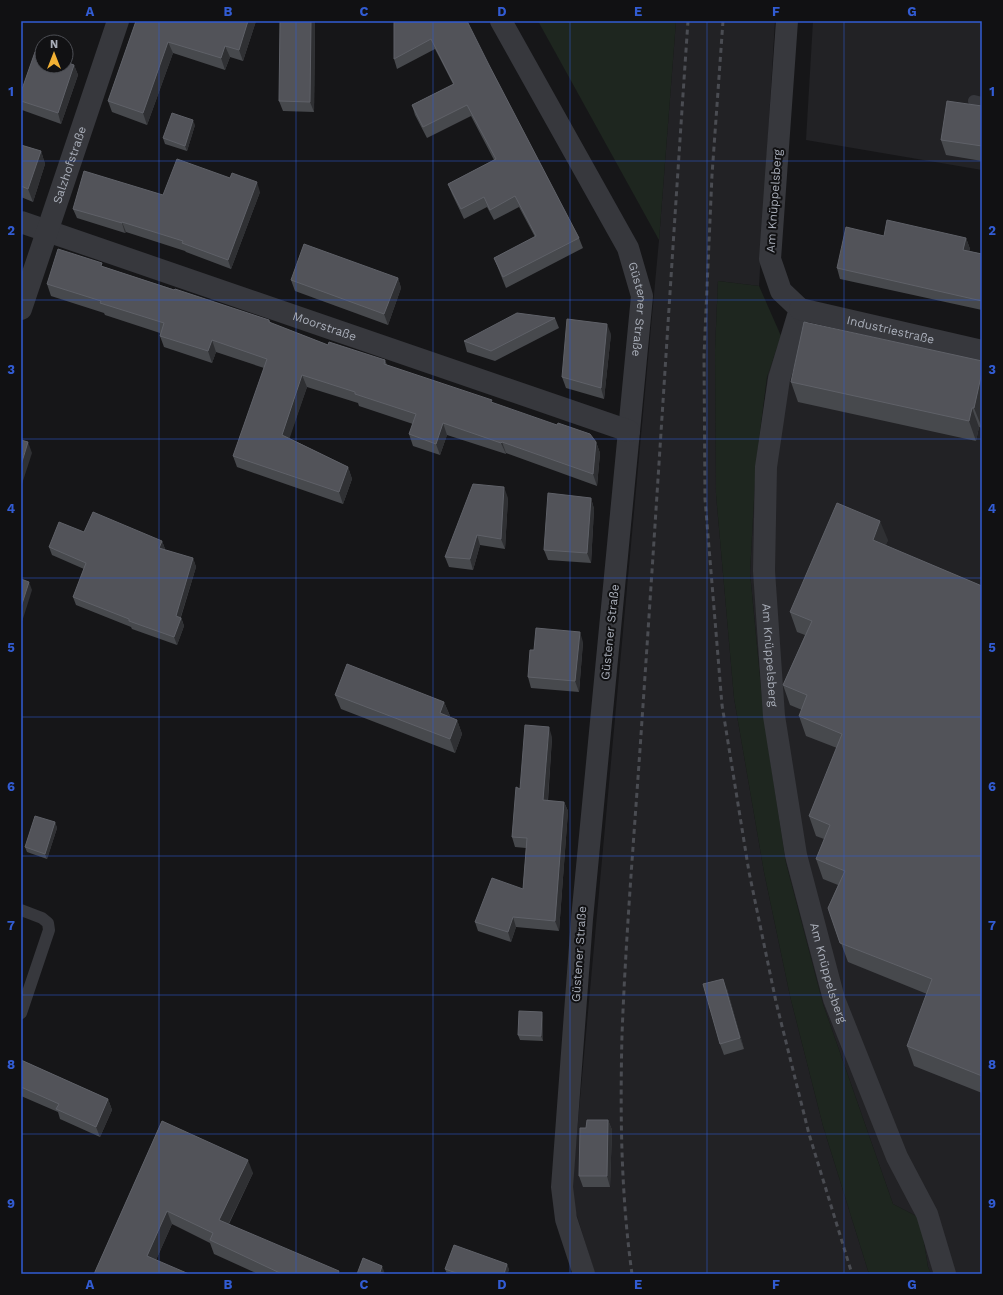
<svg xmlns="http://www.w3.org/2000/svg" width="1003" height="1295" viewBox="0 0 1003 1295" font-family="'Work Sans',sans-serif">
  <rect width="100%" height="100%" fill="#161618"/>
  <g fill="#222225">
    <path d="M 676,21 L 775,21 L 759,286 L 718,281 L 715,350 L 716,494 L 734,698 L 764,872 L 790,996 L 823,1126 L 869,1274 L 595,1274 L 571,1197 L 659,240 Z"/>
    <path d="M 813,21 L 982,21 L 982,170 L 806,140 Z"/>
    <path d="M 781,336 L 982,371 L 982,1274 L 931,1274 L 928,1267 L 920,1218 L 893,1204 L 823,1004 L 786,863 L 764,719 L 750,573 L 756,463 L 768,373 Z"/>
  </g>
  <g fill="#1e261f">
    <path d="M 538,21 L 676,21 L 659,240 Z"/>
    <path d="M 718,281 L 759,286 L 781,336 L 767,377 L 756,463 L 750,573 L 764,719 L 786,863 L 823,1004 L 893,1204 L 920,1218 L 928,1267 L 931,1274 L 869,1274 L 823,1126 L 790,996 L 764,872 L 734,698 L 716,494 L 715,350 Z"/>
  </g>
  <g fill="none" stroke-linecap="round" stroke-linejoin="round">
    <g stroke="#37383d" stroke-width="12">
      <path d="M 974,101 L 982,103"/>
      <path d="M 21,910 L 42,918 L 48,923 L 49,930 L 21,1013"/>
    </g>
    <g stroke="#37383d" stroke-width="22">
      <path id="s1" d="M 501,21 L 628,248 L 642,296 L 582,919 L 562,1187 L 566,1219 L 584,1274"/>
      <path id="s2" d="M 787,21 L 770,259 L 781,291 L 800,309 L 779,379 L 766,467 L 764,571 L 774,716 L 796,855 L 834,999 L 897,1157 L 927,1214 L 945,1274"/>
      <path id="s3" d="M 21,222 L 629,431"/>
      <path id="s4" d="M 21,309 L 118,21"/>
      <path id="s5" d="M 800,309 L 982,351"/>
    </g>
    <g stroke="#4a4c52" stroke-width="3" stroke-dasharray="5 4" stroke-linecap="butt">
      <path d="M 723,21 L 712,175 L 704,356 L 705,499 L 722,705 L 749,872 L 776,1002 L 809,1134 L 852,1274"/>
      <path d="M 632,1274 C 621,1195 620,1115 622,1035 C 626,930 635,825 642,720 C 658,487 672,254 688,21"/>
    </g>
  </g>
  <g fill="#47494d">
    <path d="M 136,21 L 256,21 L 243,61 L 230,57 L 225,70 L 173,53 L 147,125 L 112,112 L 108,101 Z"/>
    <path d="M 315,21 L 314,112 L 283,111 L 279,101 Z"/>
    <path d="M 394,21 L 489,65 L 579,238 L 583,248 L 506,288 L 494,258 L 535,237 L 519,207 L 494,220 L 487,207 L 464,219 L 452,194 L 448,184 L 494,160 L 471,116 L 427,138 L 415,115 L 412,105 L 453,84 L 435,49 L 397,69 L 394,59 Z"/>
    <path d="M 74,65 L 78,75 L 61,124 L 22,110 L 21,107 L 21,92 Z"/>
    <path d="M 982,106 L 982,161 L 946,155 L 941,140 Z"/>
    <path d="M 195,125 L 187,151 L 165,144 L 163,138 Z"/>
    <path d="M 21,145 L 41,151 L 45,164 L 33,202 L 21,197 Z"/>
    <path d="M 260,192 L 231,269 L 186,252 L 185,251 L 126,232 L 125,233 L 77,218 L 73,209 L 163,195 Z"/>
    <path d="M 966,238 L 970,249 L 969,251 L 982,254 L 982,310 L 840,279 L 837,268 Z"/>
    <path d="M 104,267 L 269,320 L 271,323 L 328,345 L 385,360 L 387,365 L 493,403 L 596,442 L 600,453 L 597,486 L 506,453 L 506,454 L 447,435 L 440,455 L 413,446 L 409,434 L 413,424 L 359,406 L 358,403 L 307,387 L 289,438 L 348,467 L 352,479 L 343,504 L 237,467 L 233,456 L 264,368 L 216,352 L 212,363 L 164,347 L 160,336 L 160,333 L 105,315 L 104,313 L 51,296 L 47,284 Z"/>
    <path d="M 398,278 L 401,288 L 388,325 L 295,291 L 291,280 Z"/>
    <path d="M 555,318 L 559,328 L 495,361 L 467,352 L 464,341 Z"/>
    <path d="M 611,334 L 604,399 L 566,388 L 562,377 Z"/>
    <path d="M 982,361 L 982,428 L 979,427 L 976,441 L 798,402 L 791,382 Z"/>
    <path d="M 508,498 L 505,549 L 480,545 L 473,570 L 449,567 L 445,557 Z"/>
    <path d="M 591,498 L 594,509 L 591,563 L 548,560 L 544,550 Z"/>
    <path d="M 84,532 L 162,541 L 165,549 L 164,550 L 193,558 L 196,567 L 181,617 L 184,626 L 177,645 L 132,629 L 131,627 L 76,605 L 73,597 L 84,569 L 52,555 L 49,547 Z"/>
    <path d="M 888,540 L 885,546 L 982,586 L 982,1093 L 914,1066 L 907,1046 L 927,994 L 848,962 L 828,908 L 838,885 L 823,879 L 816,859 L 824,839 L 816,836 L 809,816 L 837,748 L 806,736 L 799,716 L 802,710 L 790,705 L 783,685 L 805,635 L 797,632 L 790,612 Z"/>
    <path d="M 583,642 L 579,692 L 531,688 L 528,677 L 534,650 Z"/>
    <path d="M 335,695 L 444,702 L 450,716 L 449,717 L 457,720 L 462,734 L 455,753 L 341,709 Z"/>
    <path d="M 552,737 L 548,801 L 564,802 L 568,811 L 559,931 L 516,927 L 511,942 L 478,931 L 475,922 L 523,889 L 526,848 L 515,847 L 512,837 L 520,789 Z"/>
    <path d="M 55,822 L 57,828 L 47,859 L 27,852 L 25,847 Z"/>
    <path d="M 727,989 L 744,1049 L 724,1055 L 720,1044 Z"/>
    <path d="M 543,1017 L 543,1041 L 520,1040 L 518,1035 Z"/>
    <path d="M 21,1060 L 108,1099 L 112,1110 L 100,1137 L 60,1119 L 58,1112 L 21,1096 Z"/>
    <path d="M 608,1120 L 612,1130 L 610,1187 L 583,1187 L 579,1176 L 586,1128 Z"/>
    <path d="M 162,1121 L 253,1173 L 229,1224 L 340,1274 L 258,1274 L 214,1254 L 210,1243 L 172,1224 L 156,1260 L 94,1274 Z"/>
    <path d="M 507,1264 L 509,1270 L 507,1274 L 447,1274 L 445,1269 Z"/>
  </g>
  <g fill="#2f3033">
    <path d="M 248,21 L 256,21 L 243,61 L 239,50 Z"/>
    <path d="M 311,21 L 315,21 L 314,112 L 310,102 Z"/>
    <path d="M 168,42 L 173,53 L 147,125 L 143,113 Z"/>
    <path d="M 225,46 L 230,57 L 225,70 L 221,58 Z"/>
    <path d="M 74,65 L 78,75 L 61,124 L 58,113 Z"/>
    <path d="M 193,120 L 195,125 L 187,151 L 185,146 Z"/>
    <path d="M 41,151 L 45,164 L 33,202 L 28,189 Z"/>
    <path d="M 257,182 L 260,192 L 231,269 L 228,260 Z"/>
    <path d="M 122,222 L 126,232 L 125,233 L 122,223 Z"/>
    <path d="M 966,238 L 970,249 L 967,260 L 963,250 Z"/>
    <path d="M 398,278 L 401,288 L 388,325 L 384,314 Z"/>
    <path d="M 607,324 L 611,334 L 604,399 L 601,388 Z"/>
    <path d="M 212,340 L 216,352 L 212,363 L 208,351 Z"/>
    <path d="M 982,372 L 982,428 L 974,408 Z"/>
    <path d="M 302,375 L 307,387 L 287,446 L 282,435 Z"/>
    <path d="M 972,408 L 979,427 L 976,441 L 969,421 Z"/>
    <path d="M 443,423 L 447,435 L 440,455 L 436,444 Z"/>
    <path d="M 28,442 L 32,453 L 21,487 L 21,465 Z"/>
    <path d="M 502,442 L 506,453 L 506,454 L 501,443 Z"/>
    <path d="M 596,442 L 600,453 L 597,486 L 593,474 Z"/>
    <path d="M 348,467 L 352,479 L 343,504 L 339,492 Z"/>
    <path d="M 504,487 L 508,498 L 505,549 L 501,539 Z"/>
    <path d="M 591,498 L 594,509 L 591,563 L 587,553 Z"/>
    <path d="M 880,521 L 888,540 L 880,560 L 873,540 Z"/>
    <path d="M 477,535 L 480,545 L 473,570 L 470,559 Z"/>
    <path d="M 162,541 L 165,549 L 162,556 L 159,548 Z"/>
    <path d="M 193,558 L 196,567 L 180,619 L 181,618 L 184,626 L 177,645 L 174,637 L 176,616 Z"/>
    <path d="M 29,582 L 32,590 L 21,625 L 21,607 Z"/>
    <path d="M 580,632 L 583,642 L 579,692 L 575,681 Z"/>
    <path d="M 444,702 L 450,716 L 445,728 L 440,713 Z"/>
    <path d="M 457,720 L 462,734 L 455,753 L 450,739 Z"/>
    <path d="M 549,727 L 552,737 L 547,810 L 543,800 Z"/>
    <path d="M 564,802 L 568,811 L 559,931 L 555,921 Z"/>
    <path d="M 55,822 L 57,828 L 47,859 L 45,854 Z"/>
    <path d="M 513,917 L 516,927 L 511,942 L 508,932 Z"/>
    <path d="M 723,979 L 727,989 L 744,1049 L 740,1038 Z"/>
    <path d="M 542,1012 L 543,1017 L 543,1041 L 541,1036 Z"/>
    <path d="M 108,1099 L 112,1110 L 100,1137 L 96,1127 Z"/>
    <path d="M 608,1120 L 612,1130 L 610,1187 L 607,1176 Z"/>
    <path d="M 248,1160 L 253,1173 L 224,1233 L 219,1220 Z"/>
    <path d="M 167,1211 L 172,1224 L 152,1269 L 147,1256 Z"/>
    <path d="M 507,1264 L 509,1270 L 507,1274 L 504,1274 Z"/>
    <path d="M 382,1266 L 385,1274 L 380,1272 Z"/>
  </g>
  <g fill="#525359" stroke="#5f6168">
    <path d="M 136,21 L 248,21 L 239,50 L 225,46 L 221,58 L 168,42 L 143,113 L 108,101 Z"/>
    <path d="M 280,21 L 311,21 L 310,102 L 279,101 Z"/>
    <path d="M 394,21 L 467,21 L 489,65 L 579,238 L 503,277 L 494,258 L 536,236 L 515,196 L 490,210 L 484,197 L 461,209 L 448,184 L 496,159 L 467,105 L 423,127 L 412,105 L 454,84 L 431,39 L 394,59 Z"/>
    <path d="M 35,52 L 42,54 L 42,66 L 66,66 L 66,62 L 74,65 L 58,113 L 21,101 L 21,92 Z"/>
    <path d="M 947,101 L 982,106 L 982,146 L 941,140 Z"/>
    <path d="M 172,113 L 193,120 L 185,146 L 163,138 Z"/>
    <path d="M 21,145 L 41,151 L 28,189 L 21,186 Z"/>
    <path d="M 177,159 L 230,178 L 232,173 L 257,182 L 228,260 L 182,243 L 183,241 L 122,222 L 122,223 L 73,209 L 84,171 L 163,195 Z"/>
    <path d="M 887,220 L 966,238 L 963,250 L 982,254 L 982,301 L 837,268 L 846,227 L 884,236 Z"/>
    <path d="M 304,244 L 398,278 L 384,314 L 291,280 Z"/>
    <path d="M 58,249 L 102,263 L 101,266 L 174,290 L 175,289 L 269,320 L 269,322 L 328,345 L 329,342 L 385,360 L 384,364 L 492,400 L 491,402 L 557,425 L 558,423 L 590,434 L 596,442 L 593,474 L 502,442 L 501,443 L 443,423 L 436,444 L 409,434 L 416,414 L 355,394 L 355,392 L 302,375 L 282,435 L 348,467 L 339,492 L 233,456 L 267,359 L 212,340 L 208,351 L 160,336 L 164,323 L 100,303 L 101,301 L 47,284 Z"/>
    <path d="M 517,313 L 555,318 L 491,351 L 464,341 Z"/>
    <path d="M 567,319 L 607,324 L 601,388 L 562,377 Z"/>
    <path d="M 804,322 L 982,361 L 982,372 L 974,408 L 972,408 L 969,421 L 791,382 Z"/>
    <path d="M 21,440 L 28,442 L 21,465 Z"/>
    <path d="M 473,484 L 504,487 L 501,539 L 477,535 L 470,559 L 445,557 Z"/>
    <path d="M 548,493 L 591,498 L 587,553 L 544,550 Z"/>
    <path d="M 837,503 L 880,521 L 873,540 L 982,586 L 982,1076 L 907,1046 L 932,979 L 840,943 L 828,908 L 845,871 L 816,859 L 830,825 L 809,816 L 842,734 L 799,716 L 807,695 L 783,685 L 812,621 L 790,612 Z"/>
    <path d="M 93,512 L 162,541 L 159,548 L 193,558 L 176,616 L 181,618 L 174,637 L 129,621 L 129,619 L 73,597 L 86,563 L 49,547 L 59,522 L 84,532 Z"/>
    <path d="M 21,579 L 29,582 L 21,607 Z"/>
    <path d="M 536,628 L 580,632 L 575,681 L 528,677 L 530,650 L 534,650 Z"/>
    <path d="M 347,664 L 444,702 L 440,713 L 457,720 L 450,739 L 335,695 Z"/>
    <path d="M 525,725 L 549,727 L 543,800 L 564,802 L 555,921 L 513,917 L 508,932 L 475,922 L 492,878 L 523,889 L 527,838 L 512,837 L 516,787 L 520,789 Z"/>
    <path d="M 35,816 L 55,822 L 45,854 L 25,847 Z"/>
    <path d="M 723,979 L 740,1038 L 720,1044 L 703,984 Z"/>
    <path d="M 519,1011 L 542,1012 L 541,1036 L 518,1035 Z"/>
    <path d="M 21,1060 L 108,1099 L 96,1127 L 56,1109 L 59,1104 L 21,1087 Z"/>
    <path d="M 587,1120 L 608,1120 L 607,1176 L 579,1176 L 580,1128 L 586,1128 Z"/>
    <path d="M 162,1121 L 248,1160 L 219,1220 L 339,1271 L 338,1274 L 282,1274 L 210,1240 L 213,1233 L 167,1211 L 147,1256 L 189,1274 L 94,1274 Z"/>
    <path d="M 454,1245 L 507,1264 L 504,1274 L 459,1274 L 445,1269 Z"/>
    <path d="M 363,1258 L 382,1266 L 380,1272 L 386,1274 L 357,1274 Z"/>
  </g>
  <path fill="none" stroke="#325cd3" stroke-width="1" stroke-opacity="0.55" d="M 159,21 L 159,1274M 296,21 L 296,1274M 433,21 L 433,1274M 570,21 L 570,1274M 707,21 L 707,1274M 844,21 L 844,1274M 21,161 L 982,161M 21,300 L 982,300M 21,439 L 982,439M 21,578 L 982,578M 21,717 L 982,717M 21,856 L 982,856M 21,995 L 982,995M 21,1134 L 982,1134"/>
  <g text-anchor="middle" stroke-width="4" stroke-linejoin="round" paint-order="stroke">
    <g font-size="12" fill="#a8adb8" stroke="#111113">
      <text dy="4" stroke="none"><textPath href="#s4" startOffset="152">Salzhofstraße</textPath></text>
      <text transform="translate(774 201) rotate(-86)" y="4">Am Knüppelsberg</text>
      <text dy="4" stroke="none"><textPath href="#s1" startOffset="323">Güstener Straße</textPath></text>
      <text dy="4" stroke="none"><textPath href="#s3" startOffset="321">Moorstraße</textPath></text>
      <text dy="4" stroke="none"><textPath href="#s5" startOffset="93">Industriestraße</textPath></text>
      <text transform="translate(610 632) rotate(-84)" y="4">Güstener Straße</text>
      <text dy="4" stroke="none"><textPath href="#s2" startOffset="649">Am Knüppelsberg</textPath></text>
      <text transform="translate(579 954) rotate(-86)" y="4">Güstener Straße</text>
      <text dy="4" stroke="none"><textPath href="#s2" startOffset="973">Am Knüppelsberg</textPath></text>
    </g>
  </g>
  <rect width="1003" height="1295" fill="none" stroke="#111113" stroke-width="44"/>
  <g transform="translate(54 54)"><circle r="19" fill="#111113" stroke="#4d4f55"/>
  <path d="M0-3L7 15L0 10L-7 15Z" fill="#f2b134"/>
  <text y="-6" font-size="11" font-weight="bold" text-anchor="middle" fill="#a8adb8">N</text>
  </g>
  <rect x="22" y="22" width="959" height="1251" fill="none" stroke="#325cd3" stroke-width="1.5"/>
  <g font-size="13" text-anchor="middle" font-weight="bold" fill="#325cd3">
    <text x="90" y="16">A</text>
    <text x="228" y="16">B</text>
    <text x="364" y="16">C</text>
    <text x="502" y="16">D</text>
    <text x="638" y="16">E</text>
    <text x="776" y="16">F</text>
    <text x="912" y="16">G</text>
    <text x="11" y="96">1</text>
    <text x="992" y="96">1</text>
    <text x="11" y="235">2</text>
    <text x="992" y="235">2</text>
    <text x="11" y="374">3</text>
    <text x="992" y="374">3</text>
    <text x="11" y="513">4</text>
    <text x="992" y="513">4</text>
    <text x="11" y="652">5</text>
    <text x="992" y="652">5</text>
    <text x="11" y="791">6</text>
    <text x="992" y="791">6</text>
    <text x="11" y="930">7</text>
    <text x="992" y="930">7</text>
    <text x="11" y="1069">8</text>
    <text x="992" y="1069">8</text>
    <text x="11" y="1208">9</text>
    <text x="992" y="1208">9</text>
    <text x="90" y="1289">A</text>
    <text x="228" y="1289">B</text>
    <text x="364" y="1289">C</text>
    <text x="502" y="1289">D</text>
    <text x="638" y="1289">E</text>
    <text x="776" y="1289">F</text>
    <text x="912" y="1289">G</text>
  </g>
</svg>
